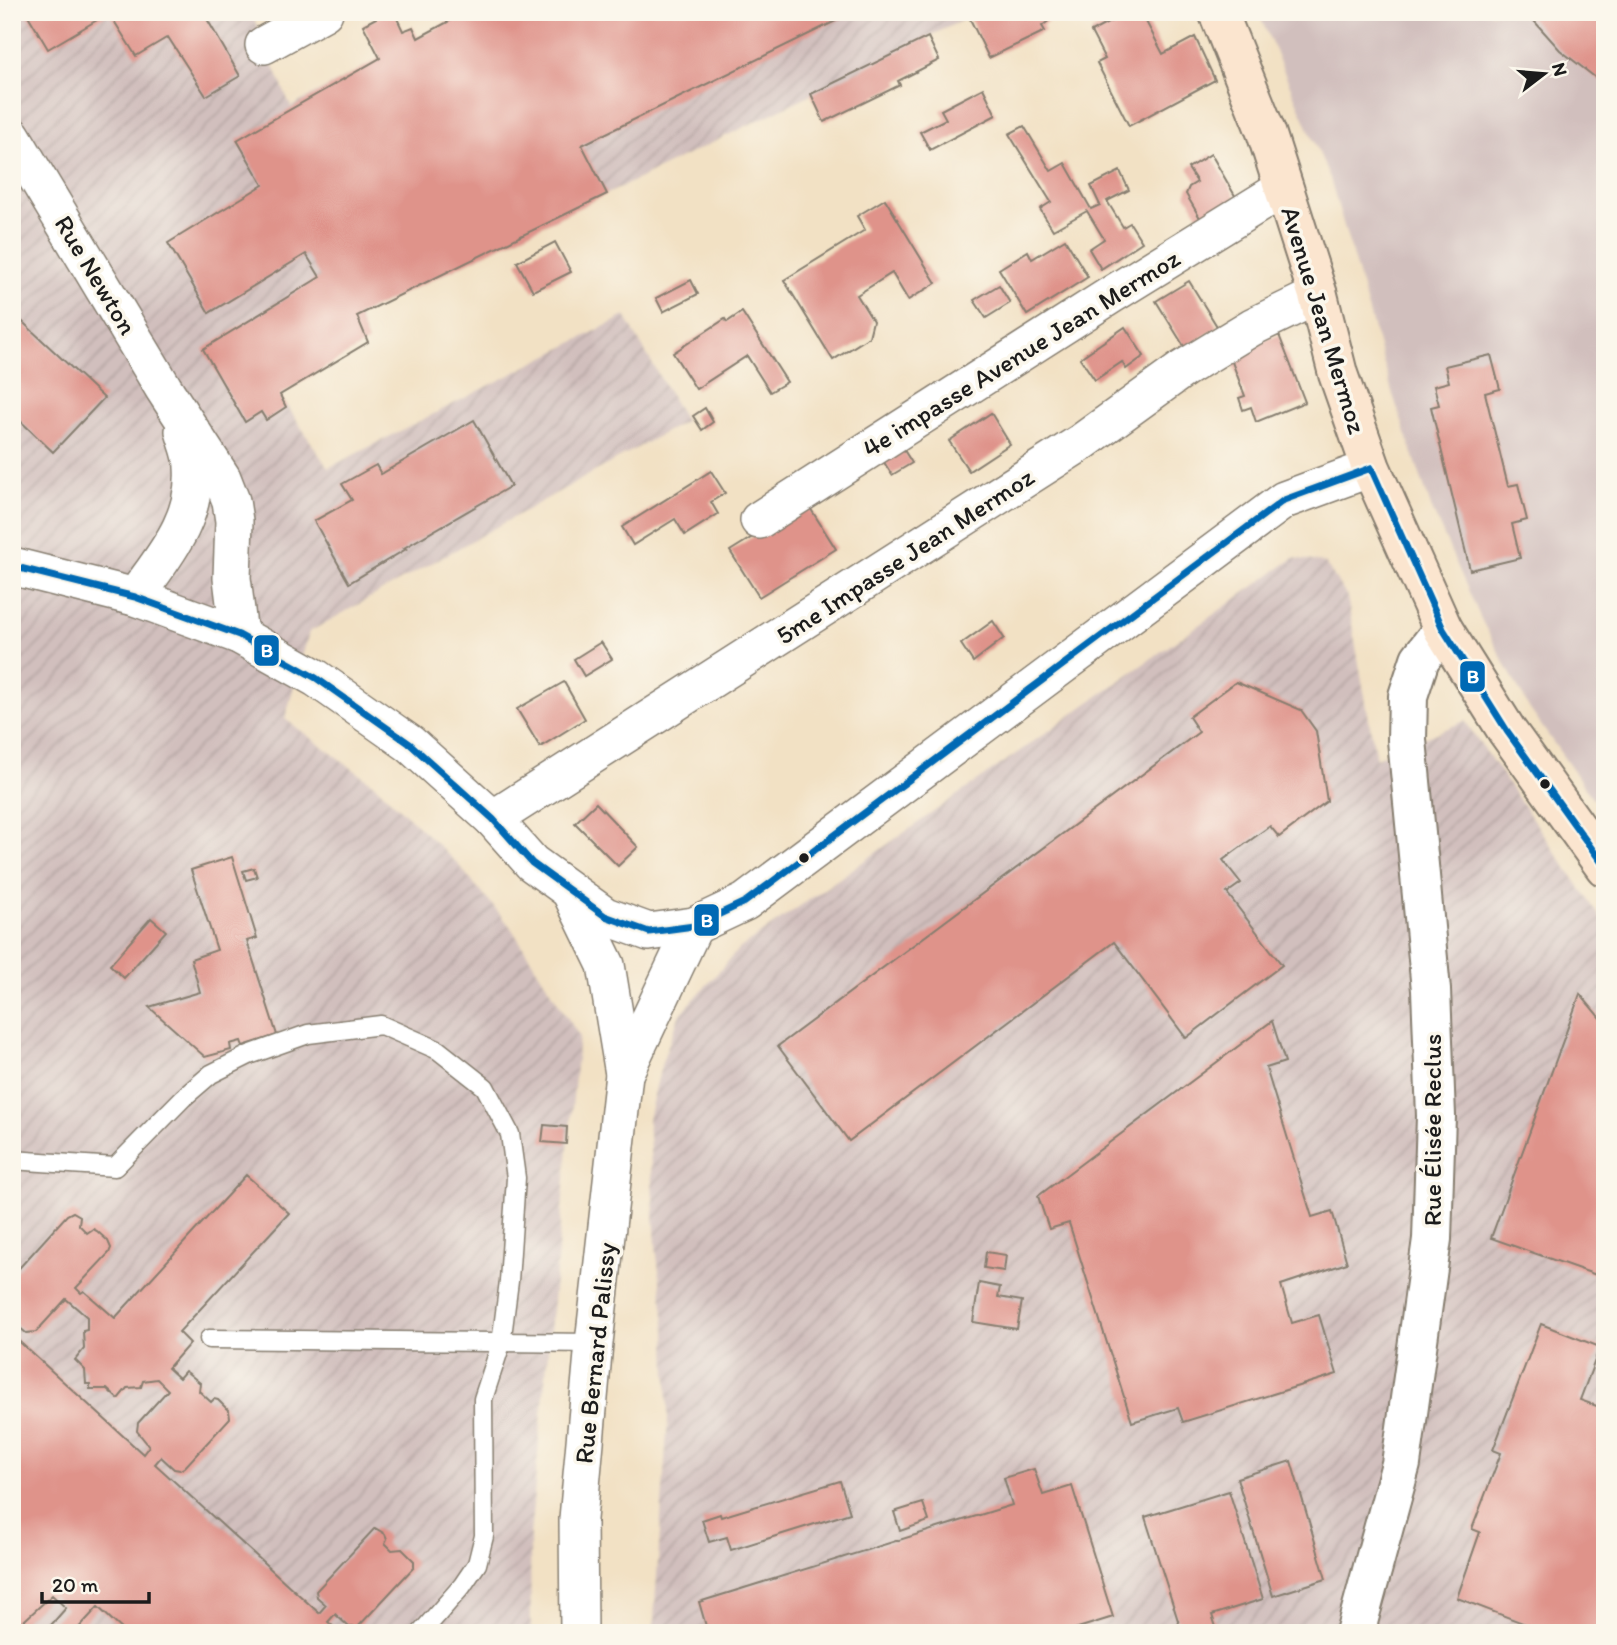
<svg xmlns="http://www.w3.org/2000/svg" width="1617" height="1645" viewBox="0 0 1617 1645" font-family="Itim,sans-serif">
  <defs>
    <pattern id="industrial-furrows" width="10" height="10" patternUnits="userSpaceOnUse" patternTransform="scale(1.75)"><rect width="10" height="10" fill="#d1bfbd"/><path d="M-1 1l2-2M0 10L10 0M9 11l2-2" fill="none" stroke="#b3a4a2"/></pattern>
  </defs>
  <rect width="100%" height="100%" fill="#fbf7ec"/>
  <filter id="ink" filterUnits="userSpaceOnUse"><feTurbulence type="fractalNoise" baseFrequency=".0143" numOctaves="2"/><feDisplacementMap in="SourceGraphic" scale="14" xChannelSelector="R" yChannelSelector="G"/><feConvolveMatrix kernelMatrix="1 2 1 2 8 2 1 2 1" color-interpolation-filters="sRGB"/></filter>
  <filter id="wash" filterUnits="userSpaceOnUse"><feTurbulence type="fractalNoise" baseFrequency=".00686" numOctaves="4" result="noise"/><feDisplacementMap in="SourceGraphic" scale="28" xChannelSelector="R" yChannelSelector="G"/><feGaussianBlur stdDeviation="1.57" result="paint"/><feColorMatrix in="noise" values="0 0 0 0 0 0 0 0 0 0 0 0 0 0 0 0 0 1.4 0 .05"/><feComposite in="paint" operator="in"/></filter>
  <g filter="url(#wash)">
    <rect width="100%" height="100%" fill="#f2e1c4"/>
    <g fill="url(#industrial-furrows)">
      <path d="M 12,12 L 251,12 L 291,107 L 466,12 L 979,12 L 358,316 L 368,342 L 280,395 L 328,468 L 625,316 L 685,421 L 309,632 L 285,719 L 375,785 L 455,861 L 510,926 L 579,1036 L 530,1535 L 531,1633 L 12,1633 Z"/>
      <path d="M 1294,558 L 1325,563 L 1347,597 L 1376,758 L 1465,721 L 1605,924 L 1605,1633 L 653,1633 L 668,1418 L 666,1332 L 656,1246 L 648,1119 L 662,1062 L 679,1016 L 739,949 Z"/>
    </g>
    <path fill="#d1bfbd" d="M 1258,12 L 1605,12 L 1605,816 L 1529,708 L 1482,621 L 1431,507 L 1393,395 L 1330,178 Z"/>
    <g id="blocks">
      <g fill="#df938a">
        <path d="M 26,12 L 203,12 L 240,76 L 206,96 L 168,37 L 136,56 L 109,13 L 48,49 Z"/>
        <path d="M 387,12 L 394,12 L 403,31 L 413,27 L 418,38 L 466,12 L 854,12 L 582,145 L 607,194 L 357,316 L 368,342 L 280,395 L 286,407 L 266,420 L 261,412 L 245,422 L 203,349 L 320,277 L 306,254 L 209,313 L 168,243 L 263,185 L 237,140 L 380,58 L 363,25 Z"/>
        <path d="M 979,12 L 1057,12 L 1059,13 L 1042,26 L 1045,31 L 989,58 L 969,17 Z"/>
        <path d="M 1128,12 L 1141,12 L 1163,54 L 1195,37 L 1215,80 L 1129,126 L 1097,63 L 1105,59 L 1091,32 Z"/>
        <path d="M 1526,12 L 1605,12 L 1605,85 L 1560,50 Z"/>
        <path d="M 928,37 L 939,60 L 898,81 L 900,85 L 824,122 L 811,94 Z"/>
        <path d="M 983,88 L 996,115 L 930,150 L 920,132 L 946,119 L 941,110 Z"/>
        <path d="M 1024,126 L 1051,171 L 1065,163 L 1091,209 L 1100,205 L 1091,186 L 1120,171 L 1129,190 L 1107,201 L 1123,227 L 1130,223 L 1142,242 L 1101,269 L 1089,249 L 1104,239 L 1087,211 L 1053,230 L 1040,209 L 1051,202 L 1009,134 Z"/>
        <path d="M 1211,154 L 1238,201 L 1203,223 L 1186,194 L 1189,187 L 1197,182 L 1188,168 Z"/>
        <path d="M 885,199 L 936,283 L 908,300 L 892,273 L 857,295 L 873,321 L 869,337 L 833,360 L 784,280 L 865,230 L 857,216 Z"/>
        <path d="M 1065,239 L 1088,277 L 1027,315 L 999,269 L 1028,251 L 1032,259 Z"/>
        <path d="M 555,242 L 571,272 L 533,291 L 517,262 Z"/>
        <path d="M 691,280 L 698,294 L 663,312 L 656,298 Z"/>
        <path d="M 1189,281 L 1218,328 L 1185,348 L 1156,301 Z"/>
        <path d="M 999,285 L 1010,303 L 986,318 L 974,300 Z"/>
        <path d="M 12,312 L 104,398 L 53,452 L 12,413 Z"/>
        <path d="M 742,312 L 787,382 L 770,392 L 747,356 L 696,389 L 673,353 L 725,319 L 727,322 Z"/>
        <path d="M 1125,327 L 1144,356 L 1126,369 L 1122,362 L 1095,380 L 1080,358 Z"/>
        <path d="M 1279,335 L 1305,402 L 1256,422 L 1251,407 L 1243,410 L 1239,398 L 1245,396 L 1229,354 Z"/>
        <path d="M 1491,355 L 1500,389 L 1485,393 L 1508,486 L 1518,484 L 1527,520 L 1512,524 L 1520,558 L 1470,570 L 1431,407 L 1439,405 L 1434,386 L 1449,382 L 1445,366 Z"/>
        <path d="M 705,408 L 713,422 L 702,430 L 693,416 Z"/>
        <path d="M 991,413 L 1010,444 L 969,471 L 949,441 Z"/>
        <path d="M 474,420 L 511,486 L 404,548 L 406,549 L 349,583 L 314,521 L 352,500 L 342,484 L 376,465 L 381,474 Z"/>
        <path d="M 902,447 L 912,463 L 892,475 L 882,459 Z"/>
        <path d="M 711,471 L 725,493 L 711,502 L 718,514 L 685,535 L 675,519 L 633,545 L 622,527 Z"/>
        <path d="M 807,503 L 836,549 L 759,597 L 730,551 Z"/>
        <path d="M 993,621 L 1004,638 L 973,662 L 961,644 Z"/>
        <path d="M 601,642 L 612,659 L 584,676 L 574,659 Z"/>
        <path d="M 564,682 L 585,719 L 540,747 L 517,709 Z"/>
        <path d="M 1236,682 L 1301,710 L 1316,731 L 1327,801 L 1279,837 L 1270,826 L 1223,860 L 1241,883 L 1227,893 L 1282,965 L 1186,1038 L 1114,942 L 849,1141 L 778,1046 L 1199,732 L 1189,717 Z"/>
        <path d="M 596,803 L 638,847 L 618,866 L 575,823 Z"/>
        <path d="M 232,857 L 257,938 L 247,941 L 277,1035 L 243,1046 L 241,1041 L 230,1044 L 231,1050 L 205,1057 L 149,1007 L 200,992 L 191,959 L 217,950 L 191,870 Z"/>
        <path d="M 254,868 L 257,877 L 246,880 L 243,871 Z"/>
        <path d="M 151,918 L 166,931 L 124,978 L 110,965 Z"/>
        <path d="M 1580,994 L 1605,1024 L 1605,1278 L 1491,1238 Z"/>
        <path d="M 1272,1021 L 1285,1062 L 1266,1068 L 1312,1217 L 1332,1211 L 1347,1263 L 1281,1285 L 1292,1323 L 1319,1315 L 1337,1374 L 1183,1422 L 1178,1408 L 1132,1422 L 1069,1223 L 1049,1229 L 1038,1196 Z"/>
        <path d="M 544,1125 L 567,1127 L 566,1144 L 542,1142 Z"/>
        <path d="M 246,1175 L 289,1213 L 179,1332 L 190,1343 L 168,1368 L 179,1378 L 185,1371 L 188,1373 L 200,1383 L 199,1391 L 211,1402 L 214,1399 L 218,1400 L 229,1411 L 230,1418 L 185,1467 L 180,1470 L 174,1469 L 161,1457 L 155,1464 L 319,1613 L 326,1605 L 317,1597 L 316,1591 L 375,1528 L 385,1534 L 387,1539 L 385,1543 L 392,1550 L 402,1549 L 414,1561 L 414,1567 L 358,1627 L 349,1627 L 335,1614 L 328,1622 L 341,1633 L 126,1633 L 98,1607 L 74,1633 L 44,1633 L 66,1608 L 52,1595 L 14,1630 L 12,1628 L 12,1335 L 143,1454 L 149,1446 L 137,1431 L 138,1423 L 168,1390 L 157,1379 L 143,1381 L 141,1387 L 127,1388 L 118,1399 L 107,1389 L 90,1389 L 90,1384 L 86,1384 L 85,1370 L 75,1360 L 84,1349 L 83,1331 L 87,1330 L 87,1317 L 66,1299 L 36,1332 L 26,1333 L 12,1321 L 12,1276 L 67,1215 L 73,1212 L 80,1216 L 79,1225 L 87,1233 L 93,1229 L 97,1231 L 108,1241 L 111,1248 L 109,1253 L 76,1288 L 81,1293 L 84,1291 L 115,1318 Z"/>
        <path d="M 986,1252 L 1006,1255 L 1004,1271 L 984,1268 Z"/>
        <path d="M 979,1283 L 1000,1287 L 998,1297 L 1022,1301 L 1017,1329 L 973,1322 Z"/>
        <path d="M 1541,1324 L 1600,1347 L 1580,1400 L 1605,1409 L 1605,1633 L 1549,1633 L 1457,1598 L 1480,1532 L 1472,1529 L 1501,1453 L 1493,1450 Z"/>
        <path d="M 1291,1461 L 1326,1579 L 1273,1596 L 1237,1478 Z"/>
        <path d="M 1034,1469 L 1043,1495 L 1072,1486 L 1113,1617 L 1062,1633 L 708,1633 L 699,1602 L 1012,1505 L 1004,1478 Z"/>
        <path d="M 840,1481 L 850,1513 L 731,1550 L 727,1537 L 709,1542 L 702,1520 L 720,1514 L 721,1517 Z"/>
        <path d="M 1229,1491 L 1263,1599 L 1212,1615 L 1218,1633 L 1182,1633 L 1145,1517 Z"/>
        <path d="M 923,1503 L 929,1521 L 900,1531 L 894,1512 Z"/>
      </g>
    </g>
  </g>
  <g filter="url(#ink)">
    <use href="#blocks" fill-opacity="0" stroke="#877e70" stroke-width="2"/>
    <g fill="none" stroke-linecap="round" stroke-linejoin="round">
      <g stroke="#877e70" stroke-width="21">
        <g id="service">
          <path d="M 12,1160 L 115,1167 L 183,1098 L 211,1074 L 249,1055 L 308,1034 L 381,1025 L 438,1050 L 485,1087 L 510,1134 L 516,1178 L 509,1281 L 501,1344 L 483,1399 L 484,1536 L 477,1564 L 462,1586 L 421,1633"/>
          <path d="M 209,1339 L 594,1343"/>
        </g>
      </g>
      <g stroke="#877e70" stroke-width="40">
        <g id="minor">
          <path d="M 264,45 L 324,12"/>
          <path d="M 12,136 L 164,389 L 222,478 L 231,501 L 234,521 L 232,578 L 239,635"/>
          <path d="M 759,520 L 1111,295 L 1284,188"/>
          <path d="M 12,566 L 135,597 L 239,635 L 316,678 L 410,744 L 493,819 L 532,863 L 605,916 L 649,932 L 694,926 L 745,902 L 1284,500 L 1371,468"/>
          <path d="M 135,597 C 163,557 197,520 193,467 C 193,455 187,442 184,431"/>
          <path d="M 493,819 L 1082,442 L 1183,369 L 1252,327 L 1318,295"/>
          <path d="M 572,895 L 606,965 L 624,1074 L 594,1343 L 578,1519 L 579,1633"/>
          <path d="M 624,1074 L 694,926"/>
        </g>
      </g>
      <g stroke="#877e70" stroke-width="42">
        <path id="tertiary" d="M 1355,1633 L 1401,1464 L 1432,1239 L 1436,1116 L 1431,990 L 1407,740 L 1408,696 L 1420,659 L 1443,629"/>
      </g>
      <g stroke="#877e70" stroke-width="42">
        <path id="secondary" d="M 1218,12 L 1266,132 L 1318,295 L 1338,374 L 1371,468 L 1443,629 L 1507,731 L 1605,867"/>
      </g>
      <use href="#service" stroke="#fff" stroke-width="18"/>
      <use href="#minor" stroke="#fff" stroke-width="37"/>
      <use href="#tertiary" stroke="#fff" stroke-width="38"/>
      <use href="#secondary" stroke="#fbe5cf" stroke-width="38"/>
      <g stroke="#fbf7ec" stroke-width="12">
        <g id="bus-1">
          <path d="M 1371,468 L 1443,629 L 1507,731 L 1605,867"/>
          <path d="M 12,566 L 135,597 L 239,635 L 316,678 L 410,744 L 493,819 L 532,863 L 605,916 L 649,932 L 694,926 L 745,902 L 1284,500 L 1371,468"/>
        </g>
      </g>
      <use href="#bus-1" stroke="#0069b4" stroke-width="7"/>
    </g>
  </g>
  <g fill="#1c1c1c" stroke="#fbf7ec" stroke-width="2.5">
    <circle cx="1545" cy="784" r="6"/>
    <circle cx="804" cy="858" r="6"/>
  </g>
  <g text-anchor="middle" stroke-width="7" stroke-linejoin="round" paint-order="stroke">
    <g font-size="26" fill="#1c1c1c" stroke="#fbf7ec">
      <text transform="translate(96 275) rotate(59)" y="9">Rue Newton</text>
      <text transform="translate(1324 320) rotate(73)" y="9">Avenue Jean Mermoz</text>
      <text transform="translate(1021 353) rotate(-32)" y="9">4e impasse Avenue Jean Mermoz</text>
      <text transform="translate(905 556) rotate(-33)" y="9">5me Impasse Jean Mermoz</text>
      <text transform="translate(1432 1130) rotate(-90)" y="9">Rue Élisée Reclus</text>
      <text transform="translate(595 1353) rotate(-84)" y="9">Rue Bernard Palissy</text>
    </g>
  </g>
  <g stroke="#fbf7ec" stroke-width="2.5">
    <rect x="253" y="634" width="27" height="33" rx="7" fill="#0069b4"/>
    <rect x="1459" y="660" width="27" height="33" rx="7" fill="#0069b4"/>
    <rect x="693" y="903" width="27" height="34" rx="7" fill="#0069b4"/>
  </g>
  <g font-size="19" text-anchor="middle" font-weight="bold" fill="#fff">
    <text x="267" y="657">B</text>
    <text x="1473" y="683">B</text>
    <text x="707" y="927">B</text>
  </g>
  <rect width="1617" height="1645" fill="none" stroke="#fbf7ec" stroke-width="42"/>
  <g transform="translate(1544 74) rotate(74)" stroke="#fbf7ec" stroke-width="5" paint-order="stroke">
  <path d="M0-5L12 26L0 18L-12 26Z" fill="#1c1c1c"/>
  <text y="-10" font-size="19" font-weight="bold" text-anchor="middle" fill="#1c1c1c">N</text>
  </g>
  <path d="M42 1592v10h107v-10" fill="none" stroke="#1c1c1c" stroke-width="3.5"/>
  <text x="52" y="1592" font-size="21" fill="#1c1c1c" stroke="#fbf7ec" stroke-width="5" paint-order="stroke">20 m</text>
</svg>
